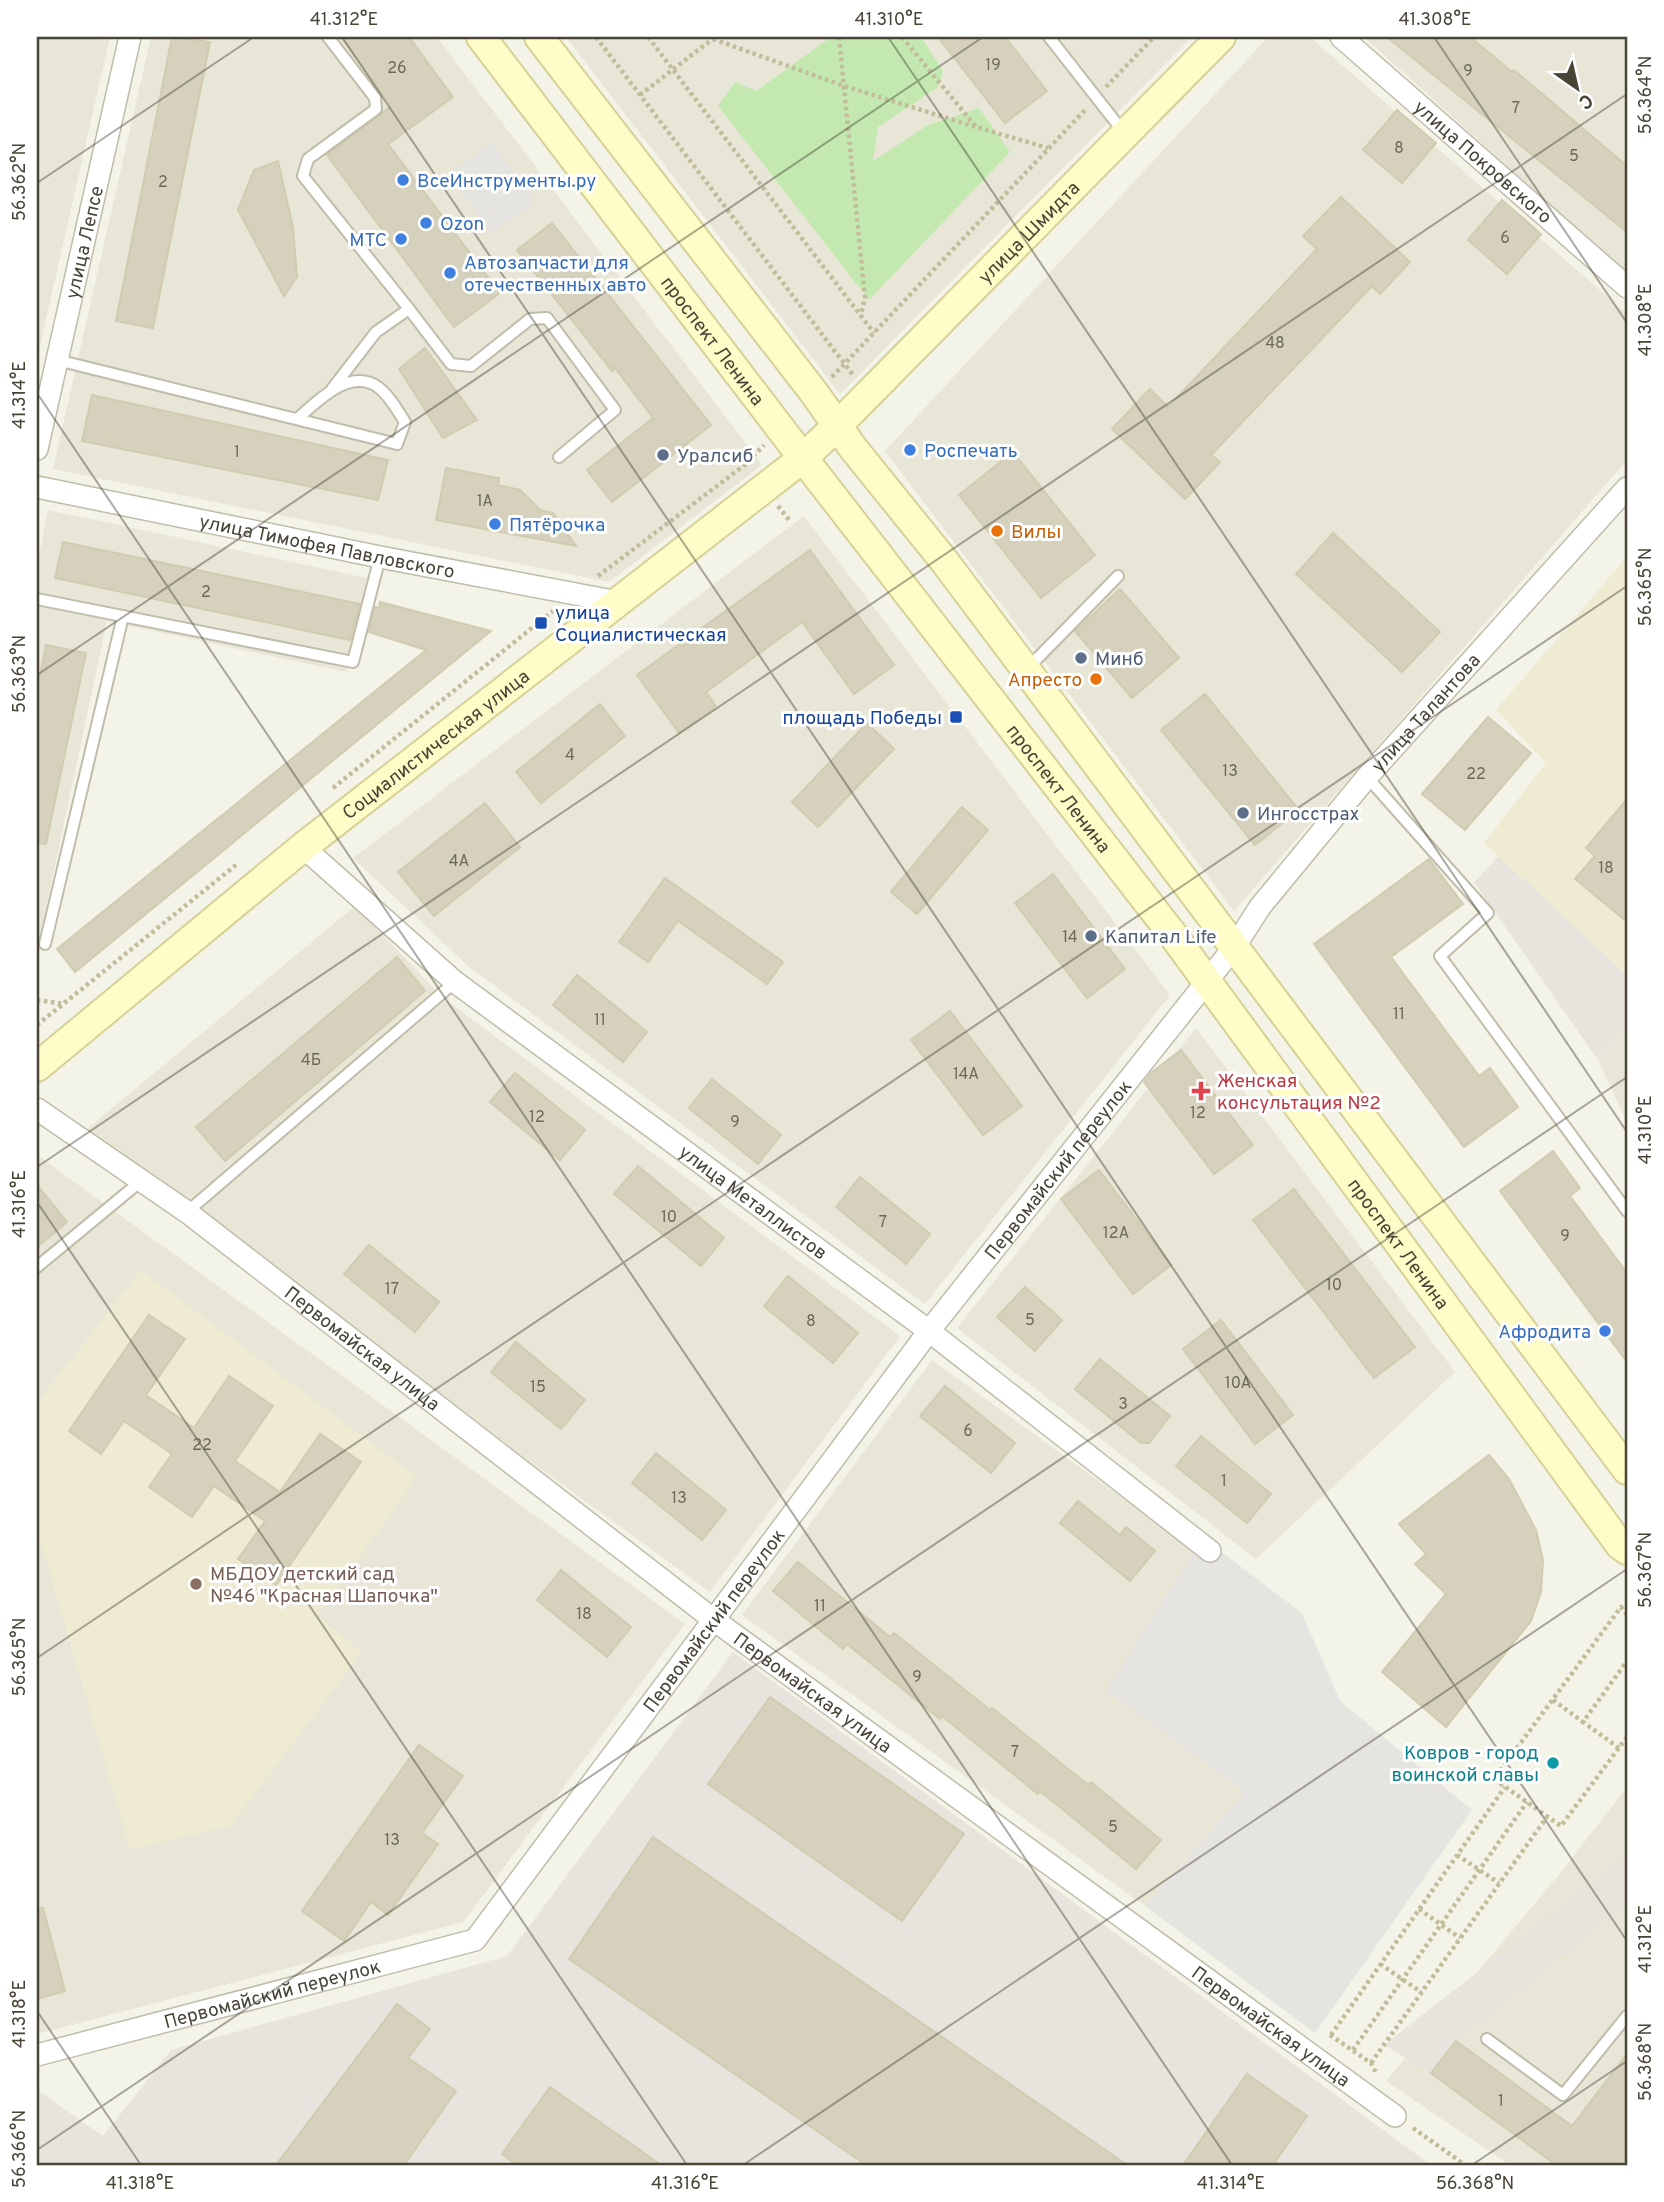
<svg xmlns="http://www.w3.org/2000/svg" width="1664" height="2202" viewBox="0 0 1664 2202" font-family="Overpass,sans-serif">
  <rect width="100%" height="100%" fill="#f4f3e8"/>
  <g fill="#e8e6d6">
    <path d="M 37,37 L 110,37 L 37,359 Z"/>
    <path d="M 151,37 L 437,37 L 762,465 L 609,582 L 53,469 Z"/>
    <path d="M 566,37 L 1192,37 L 840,394 Z"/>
    <path d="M 1268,37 L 1310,37 L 1627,314 L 1627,460 L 1234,911 L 885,451 Z"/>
    <path d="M 1364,37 L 1627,37 L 1627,274 Z"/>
    <path d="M 48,510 L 367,578 L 347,672 L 107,621 L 37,950 L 37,565 Z"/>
    <path d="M 804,516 L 1170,995 L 925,1304 L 468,966 L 353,858 Z"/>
    <path d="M 355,906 L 443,998 L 900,1336 L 710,1592 L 81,1134 Z"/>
    <path d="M 1627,1025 L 1627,1122 L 1598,1060 Z"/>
    <path d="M 1196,1028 L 1455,1372 L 1256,1559 L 957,1328 Z"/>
    <path d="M 37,1155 L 685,1624 L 463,1922 L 37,2034 Z"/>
    <path d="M 932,1360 L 1195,1551 L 1107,1690 L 1245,1792 L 1145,1906 L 742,1615 Z"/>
    <path d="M 1627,1787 L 1627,2165 L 1510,2165 L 1386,2081 L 1562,1871 Z"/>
  </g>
  <g fill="#e7e4dd">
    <path d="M 1499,856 L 1627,975 L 1627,1025 L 1598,1060 L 1474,882 Z"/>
    <path d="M 733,1652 L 1431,2165 L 37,2165 L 37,2090 L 103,2136 L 171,2050 L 507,1956 Z"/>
    <path d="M 1627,1855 L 1627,1903 L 1456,2041 L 1431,2073 L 1384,2045 Z"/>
  </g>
  <g fill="#eeebd2">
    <path d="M 1625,559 L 1627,562 L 1627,975 L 1484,843 L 1546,763 L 1496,710 Z"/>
    <path d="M 141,1270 L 417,1477 L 317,1616 L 362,1652 L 230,1826 L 130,1849 L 44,1552 L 37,1539 L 37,1403 Z"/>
  </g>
  <path fill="#c4e9b0" d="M 831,37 L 921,37 L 943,71 L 938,87 L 878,127 L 873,161 L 928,125 L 979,108 L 1010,152 L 869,300 L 718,106 L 735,82 L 756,91 Z"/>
  <g fill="#e6e4e0">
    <path d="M 492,143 L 535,203 L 492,234 L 449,173 Z"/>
    <path d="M 1203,1538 L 1302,1613 L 1340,1701 L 1472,1810 L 1315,2033 L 1145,1906 L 1245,1792 L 1106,1690 Z"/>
  </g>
  <g fill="#d6d1bd" stroke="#d1cbb0" stroke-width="2">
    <path d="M 172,37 L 210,42 L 153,328 L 116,321 Z"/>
    <path d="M 341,37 L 409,37 L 453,97 L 388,144 L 500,293 L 454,327 L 327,155 L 391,106 Z"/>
    <path d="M 938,37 L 1005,37 L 1047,91 L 1005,123 Z"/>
    <path d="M 1387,37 L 1470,37 L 1512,72 L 1514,70 L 1627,166 L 1627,232 Z"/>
    <path d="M 1397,110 L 1436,143 L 1402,183 L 1363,150 Z"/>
    <path d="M 278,161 L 293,228 L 297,277 L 284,296 L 238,210 L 254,170 Z"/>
    <path d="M 1341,197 L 1410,262 L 1380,294 L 1372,286 L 1211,455 L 1220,462 L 1185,499 L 1112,429 L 1150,389 L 1168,407 L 1317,249 L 1303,236 Z"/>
    <path d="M 1502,200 L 1541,234 L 1507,274 L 1468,240 Z"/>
    <path d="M 552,223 L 711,425 L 612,502 L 587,470 L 653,418 L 615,368 L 612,371 L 517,250 Z"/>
    <path d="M 425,348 L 477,420 L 443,438 L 399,369 Z"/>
    <path d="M 92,395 L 388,460 L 378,500 L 82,441 Z"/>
    <path d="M 1013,452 L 1095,555 L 1041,598 L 959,495 Z"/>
    <path d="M 446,468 L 499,478 L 498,485 L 520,490 L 540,510 L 553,513 L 576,546 L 436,520 Z"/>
    <path d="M 1333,533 L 1440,632 L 1402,672 L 1296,574 Z"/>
    <path d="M 63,542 L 360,604 L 350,640 L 55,578 Z"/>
    <path d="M 810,550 L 894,665 L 854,694 L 802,622 L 706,692 L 716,706 L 679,733 L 637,675 Z"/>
    <path d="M 1120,589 L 1179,658 L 1132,698 L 1075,631 Z"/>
    <path d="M 380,602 L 491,631 L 75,972 L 57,949 L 426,650 L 369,632 L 375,607 L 379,608 Z"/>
    <path d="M 46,645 L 86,653 L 46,844 L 37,843 L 37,691 Z"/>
    <path d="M 1205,694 L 1299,810 L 1255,845 L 1161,730 Z"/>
    <path d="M 600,704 L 625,736 L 541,803 L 516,772 Z"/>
    <path d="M 1488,717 L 1531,753 L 1465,830 L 1422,794 Z"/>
    <path d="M 867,723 L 894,749 L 818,827 L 792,802 Z"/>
    <path d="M 1627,799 L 1627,922 L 1575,879 L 1595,856 L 1586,848 Z"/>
    <path d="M 485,803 L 520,847 L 434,916 L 398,872 Z"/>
    <path d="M 962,807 L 988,830 L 917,914 L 891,892 Z"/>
    <path d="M 1429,859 L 1463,904 L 1391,957 L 1479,1076 L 1490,1068 L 1518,1107 L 1464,1147 L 1314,944 Z"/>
    <path d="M 1053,874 L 1125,969 L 1087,998 L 1015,903 Z"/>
    <path d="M 665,878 L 783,962 L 767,984 L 678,921 L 648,962 L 619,942 Z"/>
    <path d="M 397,957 L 425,991 L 225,1161 L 196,1127 Z"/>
    <path d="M 577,975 L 647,1032 L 623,1062 L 553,1005 Z"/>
    <path d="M 950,1011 L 1022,1106 L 983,1135 L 911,1040 Z"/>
    <path d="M 1181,1050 L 1253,1145 L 1214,1174 L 1144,1082 L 1151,1073 Z"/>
    <path d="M 515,1073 L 585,1130 L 560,1160 L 490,1102 Z"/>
    <path d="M 712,1079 L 781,1135 L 758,1164 L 689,1108 Z"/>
    <path d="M 1553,1151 L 1580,1188 L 1570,1196 L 1627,1273 L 1627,1362 L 1500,1191 Z"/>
    <path d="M 638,1166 L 724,1238 L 701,1266 L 614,1194 Z"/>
    <path d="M 1099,1170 L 1171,1265 L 1133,1294 L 1061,1199 Z"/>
    <path d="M 860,1177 L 930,1234 L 906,1264 L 836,1207 Z"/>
    <path d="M 37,1185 L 67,1222 L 37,1247 Z"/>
    <path d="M 1294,1189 L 1415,1347 L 1374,1378 L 1253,1220 Z"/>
    <path d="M 369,1245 L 439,1302 L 415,1332 L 344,1274 Z"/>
    <path d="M 788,1276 L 858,1333 L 833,1363 L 764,1306 Z"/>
    <path d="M 1025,1287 L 1062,1320 L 1035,1351 L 997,1317 Z"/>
    <path d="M 149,1315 L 185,1339 L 146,1395 L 194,1428 L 229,1376 L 273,1406 L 235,1461 L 280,1492 L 320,1434 L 361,1462 L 276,1585 L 238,1559 L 265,1521 L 214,1486 L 192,1517 L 149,1487 L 172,1454 L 124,1421 L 101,1454 L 69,1431 Z"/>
    <path d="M 1221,1320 L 1293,1415 L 1255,1444 L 1183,1349 Z"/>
    <path d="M 516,1342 L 585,1400 L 561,1429 L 491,1372 Z"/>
    <path d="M 1100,1359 L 1170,1416 L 1149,1443 L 1141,1443 L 1075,1389 Z"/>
    <path d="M 945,1386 L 1015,1443 L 991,1473 L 920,1416 Z"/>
    <path d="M 1201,1436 L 1271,1494 L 1247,1523 L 1176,1466 Z"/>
    <path d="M 656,1453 L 726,1510 L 702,1540 L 632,1483 Z"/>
    <path d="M 1489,1455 L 1509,1479 L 1536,1530 L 1543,1560 L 1541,1592 L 1531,1621 L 1446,1727 L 1382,1672 L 1446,1594 L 1415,1564 L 1426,1554 L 1399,1524 Z"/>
    <path d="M 1078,1501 L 1120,1535 L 1126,1527 L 1155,1551 L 1130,1581 L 1060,1523 Z"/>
    <path d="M 798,1562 L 890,1637 L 894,1633 L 990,1710 L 992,1708 L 1088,1785 L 1091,1782 L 1161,1840 L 1136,1869 L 1040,1791 L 1038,1794 L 942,1716 L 940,1719 L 847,1644 L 843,1649 L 773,1591 Z"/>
    <path d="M 561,1570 L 631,1627 L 607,1657 L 537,1600 Z"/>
    <path d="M 770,1697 L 964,1834 L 902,1921 L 708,1784 Z"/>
    <path d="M 419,1745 L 463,1776 L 422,1833 L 438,1844 L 388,1915 L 371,1902 L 344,1941 L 302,1911 Z"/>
    <path d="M 653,1837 L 1127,2165 L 866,2165 L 569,1959 Z"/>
    <path d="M 43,1908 L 65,1991 L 37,1999 L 37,1909 Z"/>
    <path d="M 397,2004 L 430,2029 L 408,2058 L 456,2091 L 404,2165 L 276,2165 Z"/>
    <path d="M 1456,2041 L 1572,2126 L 1627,2054 L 1627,2165 L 1556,2165 L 1431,2073 Z"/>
    <path d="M 1247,2074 L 1307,2116 L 1273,2165 L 1183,2165 Z"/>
    <path d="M 550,2087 L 661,2165 L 517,2165 L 502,2154 Z"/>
  </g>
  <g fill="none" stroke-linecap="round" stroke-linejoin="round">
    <g stroke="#c0bdaa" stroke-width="14">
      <g id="lane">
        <path d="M 328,37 L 375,98 L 376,109 L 308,159 L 303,176 L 409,309"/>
        <path d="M 1049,37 L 1125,134"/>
        <path d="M 57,360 L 397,444 L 405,422 C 397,410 390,396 378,387 C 349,367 317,402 297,419"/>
        <path d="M 332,389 L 376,332 L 409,309 L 451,364 L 471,366 L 530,319 L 547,318 L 615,410 L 559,457"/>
        <path d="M 37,599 L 353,662 L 380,557"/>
        <path d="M 1028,668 L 1118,576"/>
        <path d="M 1367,777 L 1488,913 L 1440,956 L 1627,1211"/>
        <path d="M 45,944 L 123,616"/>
        <path d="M 187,1212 L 455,982"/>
        <path d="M 37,1267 L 141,1181"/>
        <path d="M 1487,2039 L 1563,2095 L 1627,2016"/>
      </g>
    </g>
    <g stroke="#c0bdaa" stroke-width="24">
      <g id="street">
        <path id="s1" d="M 1341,37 L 1627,287"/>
        <path id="s2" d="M 37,449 L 130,37"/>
        <path id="s3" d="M 37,487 L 380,557 L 618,602"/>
        <path id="s4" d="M 303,847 L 455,982 L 929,1331 L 1210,1551"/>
        <path id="s5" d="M 37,1109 L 187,1212 L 714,1620 L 1395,2116"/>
        <path id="s6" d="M 37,2055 L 475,1940 L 929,1331 L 1235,946 L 1260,907 L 1367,777 L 1627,488"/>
      </g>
    </g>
    <g stroke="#d5d197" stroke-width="32">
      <g id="secondary">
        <path id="s7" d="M 481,37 L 803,458 L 1170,931 L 1620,1545 L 1627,1550"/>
        <path d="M 539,37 L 815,394 L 853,448 L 945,562 L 1627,1470"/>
        <path id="s8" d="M 37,1067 L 303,847 L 803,458 L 837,426 L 1221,37"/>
      </g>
    </g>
    <g stroke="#c2bc9b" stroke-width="4.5" stroke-dasharray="3.5 3.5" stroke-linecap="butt">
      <path d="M 596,37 L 853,375"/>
      <path d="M 648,37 L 874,333"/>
      <path d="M 839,37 L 865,298 L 861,314"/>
      <path d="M 902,37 L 976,127 L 1048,148"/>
      <path d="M 713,39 L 844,86 L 976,127"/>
      <path d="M 1106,87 L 1154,37"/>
      <path d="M 640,95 L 715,37"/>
      <path d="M 832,377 L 1086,109"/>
      <path d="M 778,506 L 789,520"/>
      <path d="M 598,576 L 746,464 L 764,445"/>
      <path d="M 333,788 L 553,611"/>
      <path d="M 37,1000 L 64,1004"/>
      <path d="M 37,1025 L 236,865"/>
      <path d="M 1627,1615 L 1621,1607 L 1494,1779 L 1561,1826 L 1627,1737"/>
      <path d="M 1553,1700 L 1583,1722"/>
      <path d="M 1619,1748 L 1583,1722 L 1627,1661"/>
      <path d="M 1457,1855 L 1499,1883"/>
      <path d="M 1419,1909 L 1460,1938"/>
      <path d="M 1380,1964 L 1421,1992"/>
      <path d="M 1330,2035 L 1371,2063 L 1376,2073"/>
      <path d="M 1331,2035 L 1505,1787"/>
      <path d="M 1353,2050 L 1527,1802"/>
      <path d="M 1371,2063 L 1547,1817"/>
      <path d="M 1413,2128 L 1465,2165"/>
    </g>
    <use href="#lane" stroke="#fff" stroke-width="10"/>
    <use href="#street" stroke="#fff" stroke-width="21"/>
    <use href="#secondary" stroke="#fffcc7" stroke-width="28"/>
  </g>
  <path fill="none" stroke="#484537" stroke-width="2" stroke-opacity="0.45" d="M 342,37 L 1627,1941M 888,37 L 1627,1132M 1434,37 L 1627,323M 37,183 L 254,37M 37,393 L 1232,2165M 37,675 L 983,37M 37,1167 L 1627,94M 37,1202 L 687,2165M 37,1658 L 1627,586M 37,2011 L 141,2165M 37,2150 L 1627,1077M 743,2165 L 1627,1569M 1472,2165 L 1627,2061"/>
  <g fill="#3f7fe0" stroke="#fff" stroke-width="2.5">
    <circle cx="403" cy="180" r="7"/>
    <circle cx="426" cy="223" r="7"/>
    <circle cx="401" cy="239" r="7"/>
    <circle cx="450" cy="273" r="7"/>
    <circle cx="910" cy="450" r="7"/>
    <circle cx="495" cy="524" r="7"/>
    <circle cx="1605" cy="1331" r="7"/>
  </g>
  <g fill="#5c6f8a" stroke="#fff" stroke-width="2.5">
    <circle cx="663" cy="455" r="7"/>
    <circle cx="1081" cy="658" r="7"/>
    <circle cx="1243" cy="813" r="7"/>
    <circle cx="1091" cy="936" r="7"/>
  </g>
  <g fill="#e8710a" stroke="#fff" stroke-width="2.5">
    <circle cx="997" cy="531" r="7"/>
    <circle cx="1096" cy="679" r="7"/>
  </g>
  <g fill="#1a4fb4" stroke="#fff" stroke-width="2.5">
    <rect x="534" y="616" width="14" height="14" rx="3.5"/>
    <rect x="949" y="710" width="14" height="14" rx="3.5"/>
  </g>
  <path fill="#e0444e" stroke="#fff" stroke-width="2.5" d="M1197.5 1080.5h7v7h7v7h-7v7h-7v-7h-7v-7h7z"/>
  <circle fill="#8d6e63" stroke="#fff" stroke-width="2.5" cx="196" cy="1584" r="7"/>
  <circle fill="#0f9aa8" stroke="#fff" stroke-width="2.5" cx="1553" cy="1763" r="7"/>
  <g text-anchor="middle" stroke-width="6" stroke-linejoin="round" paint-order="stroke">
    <g font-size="16" fill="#6c6858">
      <text x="993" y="70">19</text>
      <text x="397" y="73">26</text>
      <text x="1468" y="76">9</text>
      <text x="1516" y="113">7</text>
      <text x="1399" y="153">8</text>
      <text x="1574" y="161">5</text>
      <text x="163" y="187">2</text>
      <text x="1505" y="243">6</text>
      <text x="1275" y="348">48</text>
      <text x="237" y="457">1</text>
      <text x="485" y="506">1А</text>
      <text x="206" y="597">2</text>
      <text x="570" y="760">4</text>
      <text x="1230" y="776">13</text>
      <text x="1476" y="779">22</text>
      <text x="459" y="866">4А</text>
      <text x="1606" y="873">18</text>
      <text x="1070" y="942">14</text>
      <text x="1399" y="1019">11</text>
      <text x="600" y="1025">11</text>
      <text x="311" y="1065">4Б</text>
      <text x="966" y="1079">14А</text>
      <text x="1198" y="1118">12</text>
      <text x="537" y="1122">12</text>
      <text x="735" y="1127">9</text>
      <text x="669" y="1222">10</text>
      <text x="883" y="1227">7</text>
      <text x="1116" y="1238">12А</text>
      <text x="1565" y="1241">9</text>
      <text x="1334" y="1290">10</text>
      <text x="392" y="1294">17</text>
      <text x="1030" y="1325">5</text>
      <text x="811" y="1326">8</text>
      <text x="1238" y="1388">10А</text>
      <text x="538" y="1392">15</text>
      <text x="1123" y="1409">3</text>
      <text x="968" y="1436">6</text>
      <text x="202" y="1450">22</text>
      <text x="1224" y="1486">1</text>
      <text x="679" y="1503">13</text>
      <text x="820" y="1611">11</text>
      <text x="584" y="1619">18</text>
      <text x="917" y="1682">9</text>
      <text x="1015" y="1757">7</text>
      <text x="1113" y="1832">5</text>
      <text x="392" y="1845">13</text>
      <text x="1501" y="2106">1</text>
    </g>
    <g font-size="19" fill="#484537" stroke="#fff">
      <text dy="7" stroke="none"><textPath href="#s1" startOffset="189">улица Покровского</textPath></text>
      <text dy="7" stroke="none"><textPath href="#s8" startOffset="1298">улица Шмидта</textPath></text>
      <text dy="7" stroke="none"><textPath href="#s2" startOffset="212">улица Лепсе</textPath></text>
      <text dy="7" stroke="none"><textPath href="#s7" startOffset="382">проспект Ленина</textPath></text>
      <text dy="7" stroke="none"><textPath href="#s3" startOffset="296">улица Тимофея Павловского</textPath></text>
      <text dy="7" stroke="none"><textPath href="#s6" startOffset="2006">улица Талантова</textPath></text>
      <text dy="7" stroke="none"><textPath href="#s8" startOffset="513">Социалистическая улица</textPath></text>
      <text dy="7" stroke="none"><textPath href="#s7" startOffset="948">проспект Ленина</textPath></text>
      <text dy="7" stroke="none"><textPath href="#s6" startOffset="1419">Первомайский переулок</textPath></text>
      <text dy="7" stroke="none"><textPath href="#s4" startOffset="574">улица Металлистов</textPath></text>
      <text dy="7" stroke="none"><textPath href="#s7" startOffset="1516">проспект Ленина</textPath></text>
      <text dy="7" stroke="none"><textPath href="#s5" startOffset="404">Первомайская улица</textPath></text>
      <text dy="7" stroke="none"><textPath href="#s6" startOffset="852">Первомайский переулок</textPath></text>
      <text dy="7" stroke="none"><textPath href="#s5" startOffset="971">Первомайская улица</textPath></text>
      <text dy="7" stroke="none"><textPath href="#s6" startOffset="243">Первомайский переулок</textPath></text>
      <text dy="7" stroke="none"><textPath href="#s5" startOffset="1538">Первомайская улица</textPath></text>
    </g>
    <g font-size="19" fill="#366cbe" stroke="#fff" text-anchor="start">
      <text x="417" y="187">ВсеИнструменты.ру</text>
      <text x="440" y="230">Ozon</text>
      <text x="387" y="246" text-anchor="end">МТС</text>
      <text x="464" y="269">Автозапчасти для<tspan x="464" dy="22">отечественных авто</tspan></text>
      <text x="924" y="457">Роспечать</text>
      <text x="509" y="531">Пятёрочка</text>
      <text x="1591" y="1338" text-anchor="end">Афродита</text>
    </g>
    <g font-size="19" fill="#4e5e75" stroke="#fff" text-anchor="start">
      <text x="677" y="462">Уралсиб</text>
      <text x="1095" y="665">Минб</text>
      <text x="1257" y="820">Ингосстрах</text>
      <text x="1105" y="943">Капитал Life</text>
    </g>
    <g font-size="19" fill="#c56008" stroke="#fff" text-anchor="start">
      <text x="1011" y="538">Вилы</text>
      <text x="1082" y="686" text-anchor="end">Апресто</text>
    </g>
    <g font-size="19" fill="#164399" stroke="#fff" text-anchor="start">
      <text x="555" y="619">улица<tspan x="555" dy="22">Социалистическая</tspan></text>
      <text x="942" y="724" text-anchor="end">площадь Победы</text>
    </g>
    <g font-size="19" fill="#be3a42" stroke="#fff" text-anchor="start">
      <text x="1217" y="1087">Женская<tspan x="1217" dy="22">консультация №2</tspan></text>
    </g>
    <g font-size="19" fill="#785e54" stroke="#fff" text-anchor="start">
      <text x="210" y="1580">МБДОУ детский сад<tspan x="210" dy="22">№46 "Красная Шапочка"</tspan></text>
    </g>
    <g font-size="19" fill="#0d838f" stroke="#fff" text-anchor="end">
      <text x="1539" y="1759">Ковров - город<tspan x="1539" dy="22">воинской славы</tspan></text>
    </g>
  </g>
  <rect width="1664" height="2202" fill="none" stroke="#ffffff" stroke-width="77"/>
  <g transform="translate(1577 88) rotate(146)" stroke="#ffffff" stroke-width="5" paint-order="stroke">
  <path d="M0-5L12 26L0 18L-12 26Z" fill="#484537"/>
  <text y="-10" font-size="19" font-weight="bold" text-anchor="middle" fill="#484537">С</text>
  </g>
  <rect x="38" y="38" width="1588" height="2126" fill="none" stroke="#484537" stroke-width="2.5"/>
  <g font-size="18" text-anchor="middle" fill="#484537">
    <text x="344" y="25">41.312°E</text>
    <text x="889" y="25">41.310°E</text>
    <text x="1435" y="25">41.308°E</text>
    <text transform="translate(1645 95) rotate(-90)" y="6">56.364°N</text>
    <text transform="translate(19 182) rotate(-90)" y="6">56.362°N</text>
    <text transform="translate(1645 320) rotate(-90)" y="6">41.308°E</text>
    <text transform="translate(19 395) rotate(-90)" y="6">41.314°E</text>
    <text transform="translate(1645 587) rotate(-90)" y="6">56.365°N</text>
    <text transform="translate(19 674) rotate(-90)" y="6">56.363°N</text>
    <text transform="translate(1645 1130) rotate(-90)" y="6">41.310°E</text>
    <text transform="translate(19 1204) rotate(-90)" y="6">41.316°E</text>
    <text transform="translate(1645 1570) rotate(-90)" y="6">56.367°N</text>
    <text transform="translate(19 1657) rotate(-90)" y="6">56.365°N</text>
    <text transform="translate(1645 1939) rotate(-90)" y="6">41.312°E</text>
    <text transform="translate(19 2014) rotate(-90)" y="6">41.318°E</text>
    <text transform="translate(1645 2062) rotate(-90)" y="6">56.368°N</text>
    <text transform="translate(19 2149) rotate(-90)" y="6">56.366°N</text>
    <text x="140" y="2189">41.318°E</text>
    <text x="685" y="2189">41.316°E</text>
    <text x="1231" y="2189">41.314°E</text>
    <text x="1475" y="2189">56.368°N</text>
  </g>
</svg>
